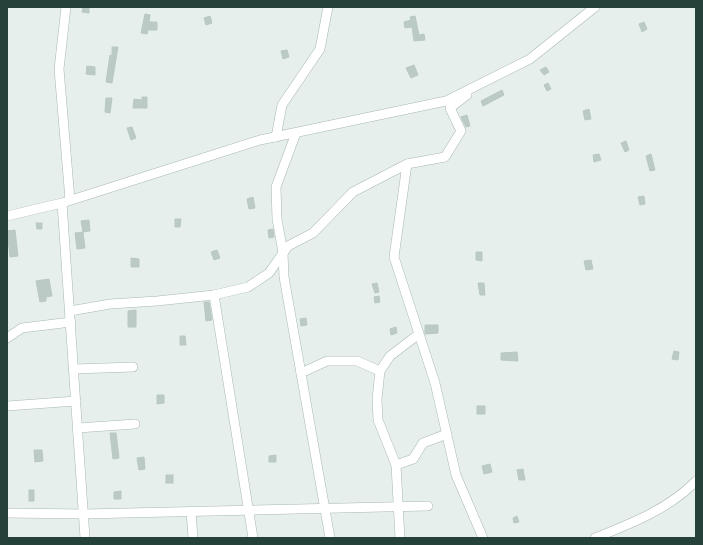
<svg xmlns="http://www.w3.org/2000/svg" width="703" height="545" viewBox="0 0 703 545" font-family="Quicksand,sans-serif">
  <rect width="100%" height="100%" fill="#e6efeb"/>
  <g fill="#bbcac4" stroke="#b8c9c2">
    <path d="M 83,7 L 89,7 L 89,13 L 82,12 Z"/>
    <path d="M 145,14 L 150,15 L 149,22 L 157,22 L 157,30 L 148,30 L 147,34 L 141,33 Z"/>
    <path d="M 210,16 L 212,23 L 206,25 L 204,18 Z"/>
    <path d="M 415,16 L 419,35 L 424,34 L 425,40 L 414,41 L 412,27 L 405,28 L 404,22 L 411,20 L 410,17 Z"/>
    <path d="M 644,22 L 647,29 L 642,32 L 639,24 Z"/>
    <path d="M 112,47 L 118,47 L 112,83 L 106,82 L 110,55 L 112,56 Z"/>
    <path d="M 287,50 L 289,57 L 283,59 L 281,51 Z"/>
    <path d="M 414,65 L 418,75 L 411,78 L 406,68 Z"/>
    <path d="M 87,66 L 95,67 L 95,75 L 86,74 Z"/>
    <path d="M 546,67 L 549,72 L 544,75 L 540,70 Z"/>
    <path d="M 548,83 L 551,89 L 547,91 L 544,85 Z"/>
    <path d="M 502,90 L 504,95 L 483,106 L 481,101 Z"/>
    <path d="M 142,97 L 147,97 L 147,108 L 133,108 L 134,99 L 142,100 Z"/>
    <path d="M 106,98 L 112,98 L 110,113 L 105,112 Z"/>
    <path d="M 589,109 L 591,119 L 585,120 L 583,111 Z"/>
    <path d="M 467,115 L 470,126 L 466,127 L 461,117 Z"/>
    <path d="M 132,127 L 136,138 L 131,140 L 127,128 Z"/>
    <path d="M 626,141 L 629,150 L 625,152 L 621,143 Z"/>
    <path d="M 599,154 L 601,160 L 594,162 L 593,155 Z"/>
    <path d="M 651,154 L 655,170 L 650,171 L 646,156 Z"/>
    <path d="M 644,196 L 645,204 L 640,205 L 638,197 Z"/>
    <path d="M 253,197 L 255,208 L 249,209 L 247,199 Z"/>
    <path d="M 175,219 L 181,219 L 180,227 L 175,227 Z"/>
    <path d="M 89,220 L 90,231 L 83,232 L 81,221 Z"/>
    <path d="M 36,223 L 42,223 L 42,229 L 37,229 Z"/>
    <path d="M 273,229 L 274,237 L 269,238 L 268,230 Z"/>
    <path d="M 15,230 L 18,256 L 10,257 L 7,231 Z"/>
    <path d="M 83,232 L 85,248 L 77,249 L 75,233 Z"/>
    <path d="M 217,250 L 220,258 L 214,260 L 211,252 Z"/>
    <path d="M 476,252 L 482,252 L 482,261 L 476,260 Z"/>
    <path d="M 131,258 L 139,259 L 139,267 L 131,267 Z"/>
    <path d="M 591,260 L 593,269 L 586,270 L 584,261 Z"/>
    <path d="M 49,279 L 52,296 L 46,297 L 46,301 L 40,302 L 36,281 Z"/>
    <path d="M 377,283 L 379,292 L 375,293 L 372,284 Z"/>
    <path d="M 478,283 L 484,283 L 485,295 L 480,295 Z"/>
    <path d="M 379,296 L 380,302 L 375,303 L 374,297 Z"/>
    <path d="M 204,302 L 209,302 L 212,320 L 206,321 Z"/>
    <path d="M 136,310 L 136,327 L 128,327 L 128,311 Z"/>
    <path d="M 306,318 L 307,325 L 301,326 L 300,319 Z"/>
    <path d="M 425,325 L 438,325 L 438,333 L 425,334 Z"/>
    <path d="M 396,327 L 397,333 L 391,335 L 390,329 Z"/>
    <path d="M 180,336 L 185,336 L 186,345 L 180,345 Z"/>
    <path d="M 674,351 L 679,352 L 678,360 L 672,359 Z"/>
    <path d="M 517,352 L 518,361 L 501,360 L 501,353 Z"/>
    <path d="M 157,395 L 164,395 L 164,403 L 157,404 Z"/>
    <rect x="477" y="406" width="8" height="8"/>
    <path d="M 110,433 L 116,433 L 119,458 L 113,459 Z"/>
    <path d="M 34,450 L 42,450 L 43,461 L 35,462 Z"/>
    <path d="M 276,455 L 276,462 L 269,462 L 269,456 Z"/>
    <path d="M 144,457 L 145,469 L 139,470 L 137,458 Z"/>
    <path d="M 490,464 L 492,472 L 484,474 L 482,466 Z"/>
    <path d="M 523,469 L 525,480 L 519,480 L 517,470 Z"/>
    <rect x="166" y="475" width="7" height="8"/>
    <rect x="29" y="490" width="5" height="11"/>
    <path d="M 121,491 L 121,499 L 114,499 L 114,492 Z"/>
    <path d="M 517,516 L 519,522 L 514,523 L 513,518 Z"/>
  </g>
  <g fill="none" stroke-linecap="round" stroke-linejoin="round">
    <g stroke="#a8b8b2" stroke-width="10">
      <g id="minor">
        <path d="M 66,7 L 59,69 L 70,200"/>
        <path d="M 296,133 L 276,187 L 277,219 L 283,253 L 284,277 L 330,538"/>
        <path d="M 276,137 L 282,105 L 320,49 L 328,7"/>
        <path d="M 407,164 L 394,257 L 435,383 L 456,475 L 483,538"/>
        <path d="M 62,203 L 85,538"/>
        <path d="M 7,216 L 62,203 L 260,140 L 446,101 L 530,59 L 595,7"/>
        <path d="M 214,295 L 253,538"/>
        <path d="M 70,311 L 110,304 L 157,301 L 214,295 L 248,287 L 269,273 L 288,246 L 313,233 L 353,192 L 407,164 L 445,157 L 461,131 L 450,108 L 467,95"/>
        <path d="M 7,338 L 22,328 L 71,322"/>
        <path d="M 74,369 L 133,367"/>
        <path d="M 301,373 L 327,361 L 357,361 L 380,371"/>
        <path d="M 7,406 L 76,401"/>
        <path d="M 78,428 L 135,424"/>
        <path d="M 396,465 L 413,459 L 423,443 L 447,434"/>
        <path d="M 191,512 L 193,538"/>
        <path d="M 7,513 L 84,514 L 428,506"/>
        <path d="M 400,538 L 396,465 L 378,420 L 377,399 L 380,371 L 390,356 L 419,334"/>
        <path d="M 595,538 C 630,524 669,509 696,481"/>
      </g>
    </g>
    <use href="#minor" stroke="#fff" stroke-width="9"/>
  </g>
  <rect width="703" height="545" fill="none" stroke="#24423a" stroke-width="16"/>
</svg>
